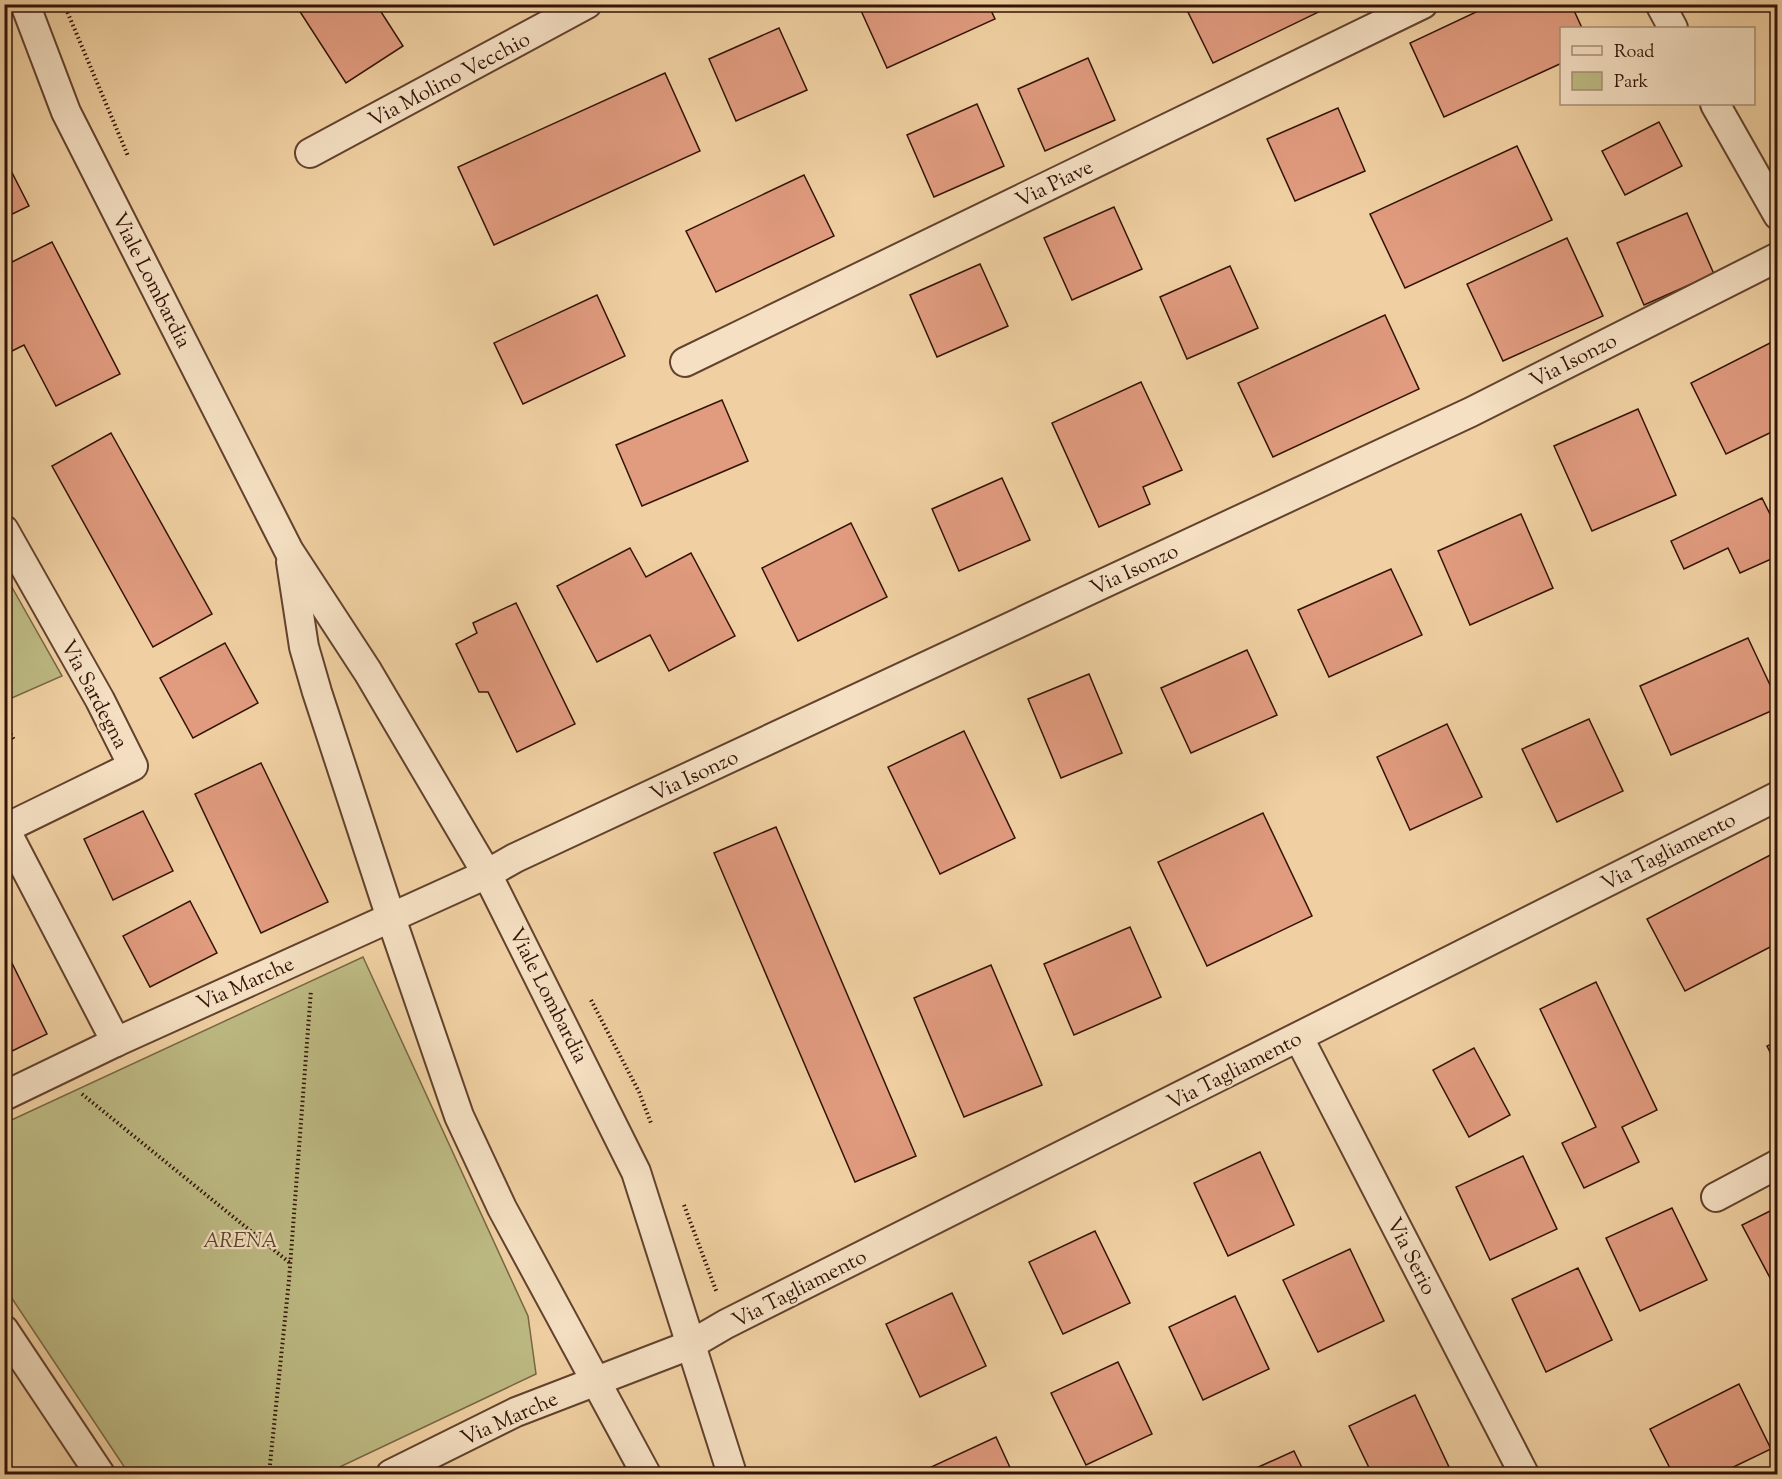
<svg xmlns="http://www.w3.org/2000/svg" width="1782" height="1479" viewBox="0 0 1782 1479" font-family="'Sorts Mill Goudy',serif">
  <rect width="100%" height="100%" fill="#f0d0a2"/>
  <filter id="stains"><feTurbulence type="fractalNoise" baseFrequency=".00333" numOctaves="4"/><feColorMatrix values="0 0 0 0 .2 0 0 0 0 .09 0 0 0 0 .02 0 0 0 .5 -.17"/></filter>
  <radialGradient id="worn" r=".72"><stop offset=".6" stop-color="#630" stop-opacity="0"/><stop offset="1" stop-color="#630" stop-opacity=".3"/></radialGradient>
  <g fill="#bdba83" stroke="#786645" stroke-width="1.5">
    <path d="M 5,575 L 62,676 L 5,701 L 4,701 Z"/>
    <path d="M 363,957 L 528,1316 L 536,1374 L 325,1474 L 129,1474 L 5,1288 L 5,1123 Z"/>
  </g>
  <g fill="#e19b7f" stroke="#321307" stroke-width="1.5">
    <path d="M 295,4 L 376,4 L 403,46 L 346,83 Z"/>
    <path d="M 858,4 L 988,4 L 995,19 L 887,68 Z"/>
    <path d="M 1184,4 L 1330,4 L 1331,6 L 1213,63 Z"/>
    <path d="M 1493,4 L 1571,4 L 1582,28 L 1562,28 L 1562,63 L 1444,117 L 1410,43 Z"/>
    <path d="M 779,28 L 807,90 L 736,121 L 709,59 Z"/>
    <path d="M 1088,58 L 1115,120 L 1045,151 L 1018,89 Z"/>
    <path d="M 665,73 L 700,151 L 494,245 L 458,167 Z"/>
    <path d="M 977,104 L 1004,166 L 934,197 L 907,135 Z"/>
    <path d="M 1338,108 L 1365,171 L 1295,201 L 1267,139 Z"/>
    <path d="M 1659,122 L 1682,166 L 1625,195 L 1602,151 Z"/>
    <path d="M 1517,146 L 1552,220 L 1405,288 L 1370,214 Z"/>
    <path d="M 4,157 L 29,206 L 4,218 Z"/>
    <path d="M 804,175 L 834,236 L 716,292 L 686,231 Z"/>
    <path d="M 1114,207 L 1142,269 L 1072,300 L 1044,238 Z"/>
    <path d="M 1687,213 L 1714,274 L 1644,305 L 1617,243 Z"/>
    <path d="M 1567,238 L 1603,316 L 1503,361 L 1467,284 Z"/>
    <path d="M 52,242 L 120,374 L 56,406 L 24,345 L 4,355 L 4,266 Z"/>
    <path d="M 980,264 L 1008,326 L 937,357 L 910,295 Z"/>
    <path d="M 1230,266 L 1258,328 L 1187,359 L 1160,297 Z"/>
    <path d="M 597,295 L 625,356 L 523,404 L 494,343 Z"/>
    <path d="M 1385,315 L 1419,389 L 1273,457 L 1238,383 Z"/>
    <path d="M 1770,343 L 1778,359 L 1778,429 L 1726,454 L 1691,383 Z"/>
    <path d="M 1141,382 L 1182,470 L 1143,487 L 1150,504 L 1099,527 L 1052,423 Z"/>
    <path d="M 722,400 L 748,461 L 642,506 L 616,445 Z"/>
    <path d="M 1638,409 L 1676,495 L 1592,531 L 1554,446 Z"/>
    <path d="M 111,433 L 212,614 L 153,647 L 52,466 Z"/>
    <path d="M 1002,478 L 1030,540 L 959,571 L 932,509 Z"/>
    <path d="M 1762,498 L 1778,530 L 1778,556 L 1740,573 L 1728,548 L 1684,569 L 1671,541 Z"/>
    <path d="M 1521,514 L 1553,588 L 1470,625 L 1438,551 Z"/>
    <path d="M 851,523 L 887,597 L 798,641 L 762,568 Z"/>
    <path d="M 630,548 L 646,577 L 691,553 L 735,636 L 669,671 L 650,635 L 597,662 L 557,586 Z"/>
    <path d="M 1391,569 L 1422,635 L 1329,677 L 1298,610 Z"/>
    <path d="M 516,603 L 575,724 L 517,752 L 488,692 L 479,692 L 456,644 L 477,633 L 473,623 Z"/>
    <path d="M 1748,638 L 1778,702 L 1778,708 L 1671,755 L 1640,686 Z"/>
    <path d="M 225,643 L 258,703 L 193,738 L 160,678 Z"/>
    <path d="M 1247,650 L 1277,715 L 1191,753 L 1161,688 Z"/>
    <path d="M 1089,674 L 1122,753 L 1061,778 L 1028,699 Z"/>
    <path d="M 1589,719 L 1623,791 L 1557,822 L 1522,749 Z"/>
    <path d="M 1447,724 L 1482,797 L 1410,830 L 1377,757 Z"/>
    <path d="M 964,731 L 1015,838 L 940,874 L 888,767 Z"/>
    <path d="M 261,763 L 328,902 L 261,933 L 195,794 Z"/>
    <path d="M 143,811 L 173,871 L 113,900 L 84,839 Z"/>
    <path d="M 1263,813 L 1312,916 L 1207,966 L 1158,862 Z"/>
    <path d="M 776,827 L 916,1156 L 855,1182 L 714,853 Z"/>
    <path d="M 1778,851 L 1778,943 L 1685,991 L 1647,919 Z"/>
    <path d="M 190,901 L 217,953 L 150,987 L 123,936 Z"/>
    <path d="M 1130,927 L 1161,997 L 1074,1035 L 1044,964 Z"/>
    <path d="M 4,947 L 47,1034 L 4,1055 Z"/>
    <path d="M 991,965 L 1042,1085 L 964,1117 L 914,998 Z"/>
    <path d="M 1596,982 L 1657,1110 L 1622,1127 L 1639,1162 L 1584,1188 L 1562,1143 L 1596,1127 L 1540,1009 Z"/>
    <path d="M 1778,1041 L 1778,1068 L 1767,1046 Z"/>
    <path d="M 1474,1048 L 1510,1115 L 1469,1137 L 1433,1070 Z"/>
    <path d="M 1260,1152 L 1294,1225 L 1228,1256 L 1194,1183 Z"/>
    <path d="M 1523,1156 L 1557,1229 L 1490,1260 L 1456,1187 Z"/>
    <path d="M 1778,1207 L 1778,1293 L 1742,1225 Z"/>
    <path d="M 1672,1208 L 1707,1280 L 1640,1311 L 1606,1238 Z"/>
    <path d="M 1095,1231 L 1130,1303 L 1063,1334 L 1029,1262 Z"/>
    <path d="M 1350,1249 L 1384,1321 L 1318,1352 L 1283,1280 Z"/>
    <path d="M 1578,1268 L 1612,1340 L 1546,1372 L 1512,1299 Z"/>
    <path d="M 952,1293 L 986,1366 L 920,1397 L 886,1324 Z"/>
    <path d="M 1235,1296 L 1269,1369 L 1203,1400 L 1169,1327 Z"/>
    <path d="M 1118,1362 L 1152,1434 L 1086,1465 L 1051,1393 Z"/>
    <path d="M 1739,1384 L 1771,1449 L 1719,1474 L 1673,1474 L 1650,1429 Z"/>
    <path d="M 1415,1395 L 1449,1467 L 1434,1474 L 1372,1474 L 1349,1426 Z"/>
    <path d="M 996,1437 L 1013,1474 L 933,1474 L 929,1468 Z"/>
    <path d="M 1294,1451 L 1305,1474 L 1243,1474 Z"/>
  </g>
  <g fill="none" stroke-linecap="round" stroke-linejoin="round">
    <g stroke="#62422e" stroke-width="32">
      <g id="minor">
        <path d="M 25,4 L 66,112 L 289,551 L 368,672 L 487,874 L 636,1172 L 732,1474"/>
        <path d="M 1660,4 L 1673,28"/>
        <path d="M 1715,104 L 1778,215"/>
        <path d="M 310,153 L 587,4"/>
        <path d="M 685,362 L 1423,4"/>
        <path d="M 4,530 L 100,700 L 133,766 L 4,829"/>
        <path d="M 291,562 L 304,647 L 317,692 L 391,918 L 459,1116 L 502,1208 L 646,1474"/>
        <path d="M 5,829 L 116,1042"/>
        <path d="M 1299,1038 L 1524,1474"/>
        <path d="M 4,1096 L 116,1042 L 487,874 L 515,858 L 1471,412 L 1778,257"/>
        <path d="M 1716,1197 L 1778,1164"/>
        <path d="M 4,1330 L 100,1474"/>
        <path d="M 391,1474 L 516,1412 L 690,1345 L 726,1324 L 1778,796"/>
      </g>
    </g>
    <g stroke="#321307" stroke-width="4" stroke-dasharray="1.5 3" stroke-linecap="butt">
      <path d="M 64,4 L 128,156"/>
      <path d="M 4,722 L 14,740"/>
      <path d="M 591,1000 L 639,1092 L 651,1123"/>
      <path d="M 82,1094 L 290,1263"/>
      <path d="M 684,1205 L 717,1293"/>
      <path d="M 269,1474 L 289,1280 L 311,990"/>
    </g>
    <use href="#minor" stroke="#f5e0c3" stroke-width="28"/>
  </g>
  <g text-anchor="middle" stroke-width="4.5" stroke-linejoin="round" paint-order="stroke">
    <g font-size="21" fill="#321307" stroke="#f5e0c3">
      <text transform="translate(449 79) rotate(-28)" y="7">Via Molino Vecchio</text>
      <text transform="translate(1054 183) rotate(-26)" y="7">Via Piave</text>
      <text transform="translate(152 280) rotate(63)" y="7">Viale Lombardia</text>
      <text transform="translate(1573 360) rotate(-27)" y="7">Via Isonzo</text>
      <text transform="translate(1134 569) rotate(-25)" y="7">Via Isonzo</text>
      <text transform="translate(95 694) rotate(62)" y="7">Via Sardegna</text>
      <text transform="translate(694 775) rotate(-25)" y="7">Via Isonzo</text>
      <text transform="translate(1668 851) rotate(-27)" y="7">Via Tagliamento</text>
      <text transform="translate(245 983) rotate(-24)" y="7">Via Marche</text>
      <text transform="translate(549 995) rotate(63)" y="7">Viale Lombardia</text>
      <text transform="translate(1234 1070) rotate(-27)" y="7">Via Tagliamento</text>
      <text transform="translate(1412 1256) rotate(63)" y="7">Via Serio</text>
      <text transform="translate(799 1288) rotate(-27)" y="7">Via Tagliamento</text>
      <text transform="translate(509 1418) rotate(-24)" y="7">Via Marche</text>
    </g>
    <g font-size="21" font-style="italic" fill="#5c452c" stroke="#f5e0c3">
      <text x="240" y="1247">ARENA</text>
    </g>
  </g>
  <rect width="1782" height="1479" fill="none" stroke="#f0d0a2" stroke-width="24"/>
  <rect x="6" y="6" width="1770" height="1467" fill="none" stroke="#321307" stroke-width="3"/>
  <rect x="12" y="12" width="1758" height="1455" fill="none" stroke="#321307" stroke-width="1.5"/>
  <rect x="1560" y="27" width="195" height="78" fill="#f5e0c3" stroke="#a78e78" stroke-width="1.5"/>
  <rect x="1572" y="46" width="30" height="9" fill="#f5e0c3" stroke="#a78e78" stroke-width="1.5"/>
  <text x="1614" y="57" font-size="18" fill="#321307">Road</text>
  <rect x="1572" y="72" width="30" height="18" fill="#bdba83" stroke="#a78e78" stroke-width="1.5"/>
  <text x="1614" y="87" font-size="18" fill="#321307">Park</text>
  <rect width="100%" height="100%" filter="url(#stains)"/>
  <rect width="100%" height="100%" fill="url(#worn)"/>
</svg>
